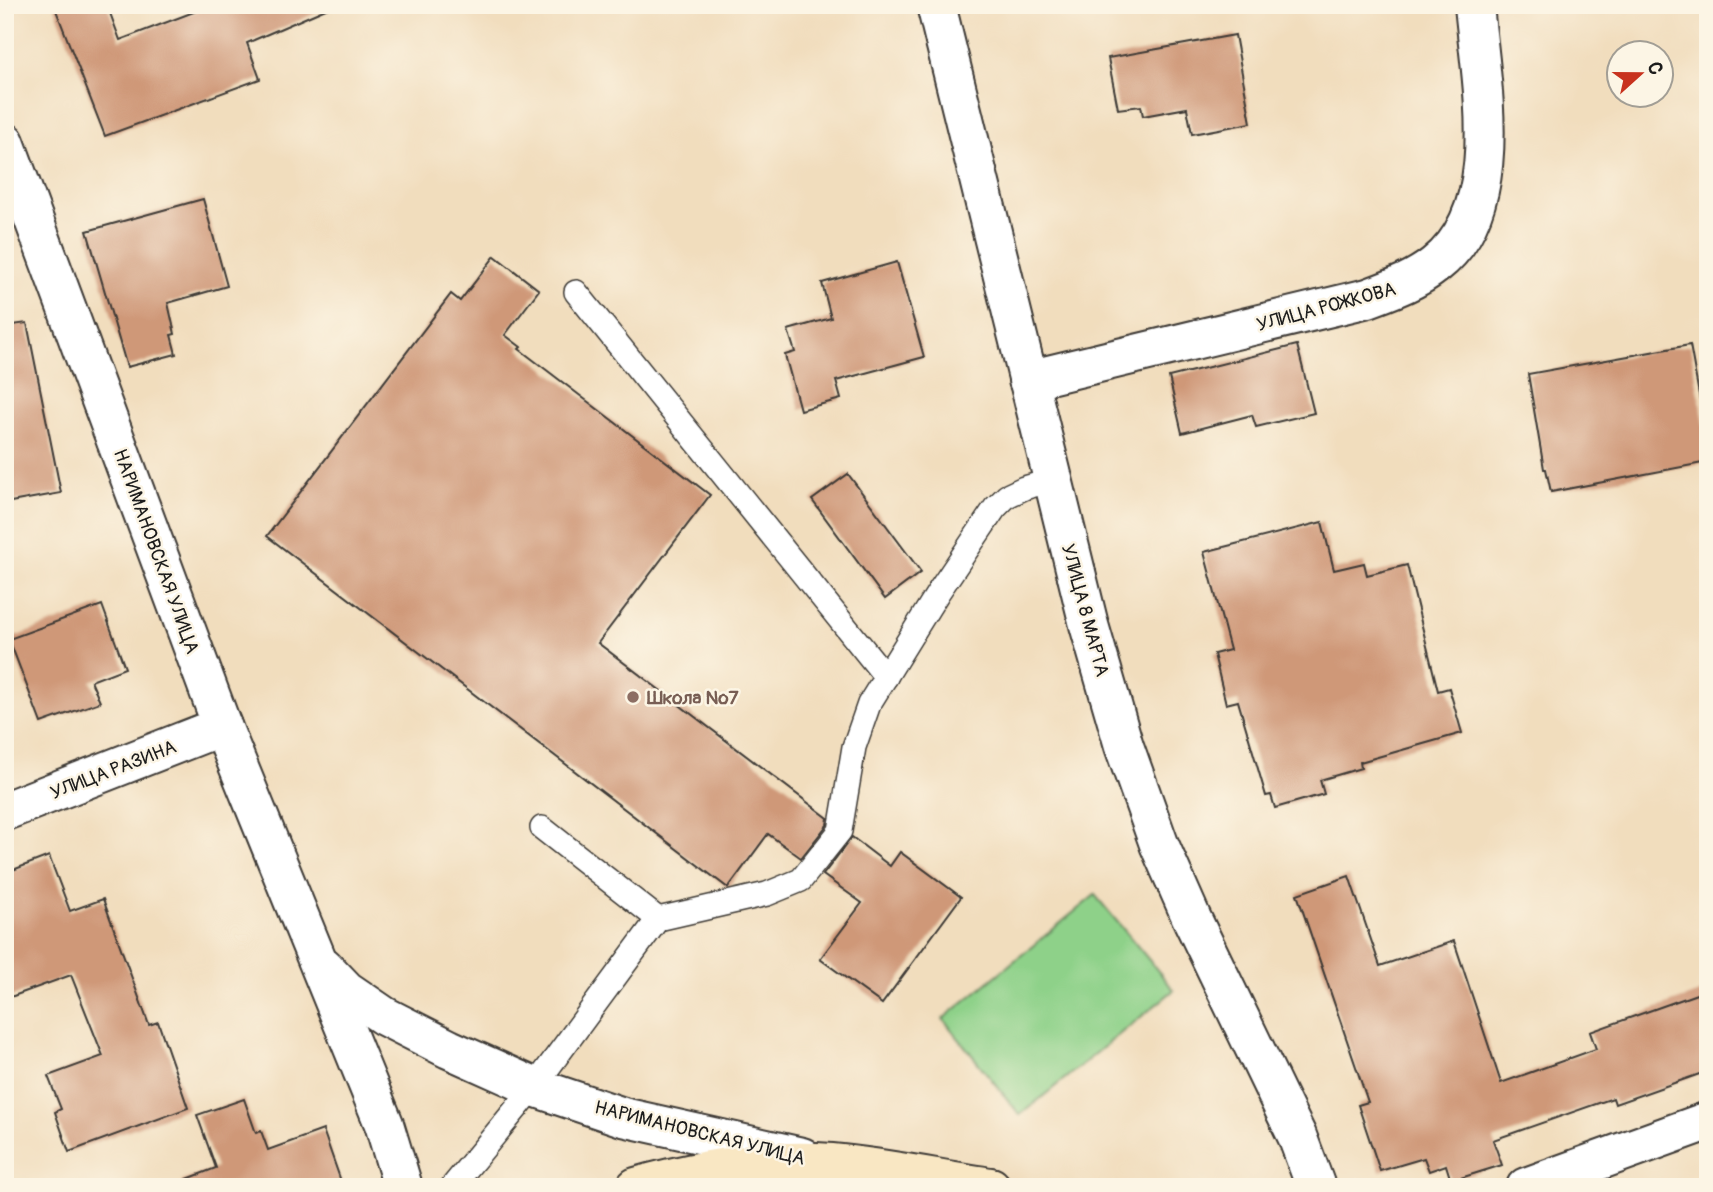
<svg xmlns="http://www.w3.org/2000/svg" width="1713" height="1192" viewBox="0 0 1713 1192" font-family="Pangolin,sans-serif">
  <rect width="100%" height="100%" fill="#fcf5e5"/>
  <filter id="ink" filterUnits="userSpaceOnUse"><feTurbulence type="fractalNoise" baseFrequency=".0143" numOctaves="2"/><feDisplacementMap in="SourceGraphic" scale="14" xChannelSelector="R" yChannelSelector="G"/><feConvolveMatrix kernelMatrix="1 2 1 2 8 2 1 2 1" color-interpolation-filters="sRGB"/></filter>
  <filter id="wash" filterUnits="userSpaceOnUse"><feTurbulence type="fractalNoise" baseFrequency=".00686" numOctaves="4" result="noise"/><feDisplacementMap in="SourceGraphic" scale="28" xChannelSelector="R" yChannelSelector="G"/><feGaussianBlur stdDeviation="1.57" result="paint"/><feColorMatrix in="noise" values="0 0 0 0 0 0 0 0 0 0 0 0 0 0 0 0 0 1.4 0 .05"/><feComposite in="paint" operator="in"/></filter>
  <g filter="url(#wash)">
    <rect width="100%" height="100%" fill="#f1ddbd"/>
    <path fill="#8ed189" stroke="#557652" stroke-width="2" d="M 1095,895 L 1174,990 L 1020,1115 L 943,1019 Z"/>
    <g id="blocks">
      <g fill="#cf9878">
        <path d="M 54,5 L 107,5 L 120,40 L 212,5 L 335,5 L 247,43 L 260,79 L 105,136 Z"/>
        <path d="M 1235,35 L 1251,123 L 1192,134 L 1187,108 L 1143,116 L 1141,106 L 1118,109 L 1108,58 Z"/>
        <path d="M 203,199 L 227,286 L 168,303 L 175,334 L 171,335 L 176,354 L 127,367 L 87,231 Z"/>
        <path d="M 495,256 L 539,290 L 505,335 L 521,347 L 519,349 L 710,495 L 598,643 L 828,818 L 827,825 L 801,858 L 768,834 L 728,888 L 267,536 L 451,294 L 460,301 Z"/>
        <path d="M 897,262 L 924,357 L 836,381 L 841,399 L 800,410 L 785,355 L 795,352 L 788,330 L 831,318 L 822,283 Z"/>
        <path d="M 27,323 L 61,493 L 5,503 L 5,326 Z"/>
        <path d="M 1297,345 L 1314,413 L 1256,427 L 1252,415 L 1182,433 L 1169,377 Z"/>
        <path d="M 1690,345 L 1708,444 L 1708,462 L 1551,492 L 1546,469 L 1544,469 L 1528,374 Z"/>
        <path d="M 848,474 L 921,572 L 885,599 L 812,500 Z"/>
        <path d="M 1322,522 L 1334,570 L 1364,563 L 1367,575 L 1407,565 L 1438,691 L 1449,688 L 1462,733 L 1360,762 L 1361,768 L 1320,780 L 1324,794 L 1275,808 L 1271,795 L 1266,796 L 1238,701 L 1226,704 L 1214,654 L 1230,650 L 1204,552 Z"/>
        <path d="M 102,605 L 125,668 L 91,681 L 100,702 L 41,723 L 9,639 Z"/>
        <path d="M 852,837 L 890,866 L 900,852 L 961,897 L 882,1004 L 820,959 L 862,903 L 823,875 Z"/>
        <path d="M 49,856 L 70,911 L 103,899 L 149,1025 L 158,1022 L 188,1108 L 69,1152 L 55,1112 L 61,1109 L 48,1076 L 103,1056 L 71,975 L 5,999 L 5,873 Z"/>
        <path d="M 1349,876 L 1380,966 L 1454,941 L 1501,1083 L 1596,1049 L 1590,1032 L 1708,990 L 1708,1071 L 1615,1104 L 1613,1098 L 1493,1140 L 1502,1165 L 1451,1181 L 1446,1165 L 1429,1171 L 1424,1158 L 1380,1171 L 1358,1105 L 1368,1102 L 1297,894 Z"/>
        <path d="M 244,1099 L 256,1133 L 261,1131 L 268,1150 L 323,1130 L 343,1187 L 183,1187 L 182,1181 L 216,1168 L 197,1115 Z"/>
      </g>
    </g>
  </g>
  <g filter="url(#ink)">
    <use href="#blocks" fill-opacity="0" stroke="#3c3934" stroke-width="2"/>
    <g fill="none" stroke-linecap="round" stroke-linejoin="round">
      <g stroke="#3c3934" stroke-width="26">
        <g id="lane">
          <path d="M 576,292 L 886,677"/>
          <path d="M 542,828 L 658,919"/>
          <path d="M 452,1187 L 534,1087 L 658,919 L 767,894 L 801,880 L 840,831 L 854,747 L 869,704 L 939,591 L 995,508 L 1007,496 L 1024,488 L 1053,480"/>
        </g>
      </g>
      <g stroke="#3c3934" stroke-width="42">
        <g id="street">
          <path d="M 936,5 L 1089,625 L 1124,746 L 1159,844 L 1192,919 L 1297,1136 L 1316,1187"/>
          <path d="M 5,142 L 222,726 L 384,1124 L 403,1187"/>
          <path d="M 1028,380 L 1368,298 C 1392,289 1415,281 1435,265 C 1508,209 1481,84 1474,5"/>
          <path d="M 5,811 L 222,726"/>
          <path d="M 324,967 L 346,990 L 384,1016 L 449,1049 L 534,1087 L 623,1117 L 802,1157"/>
          <path d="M 1526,1187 L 1708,1121"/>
        </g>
      </g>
      <g stroke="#3c3934" stroke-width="42">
        <path id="secondary" d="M 636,1187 C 699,1169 766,1158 832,1163 C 885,1168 938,1179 991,1187"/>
      </g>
      <use href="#lane" stroke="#fff" stroke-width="23"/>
      <use href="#street" stroke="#fff" stroke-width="38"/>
      <use href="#secondary" stroke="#f9e7c3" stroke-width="38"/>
    </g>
  </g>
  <circle fill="#8d6e63" stroke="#fcf5e5" stroke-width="2.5" cx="633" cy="697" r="7"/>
  <g text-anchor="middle" stroke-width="5" stroke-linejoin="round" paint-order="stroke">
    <g font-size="19" fill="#1c1c1c" stroke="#fcf5e5">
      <text transform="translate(1326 306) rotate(-15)" y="7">УЛИЦА РОЖКОВА</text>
      <text transform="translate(157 551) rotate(70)" y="7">НАРИМАНОВСКАЯ УЛИЦА</text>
      <text transform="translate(1086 610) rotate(75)" y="7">УЛИЦА 8 МАРТА</text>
      <text transform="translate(113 769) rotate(-21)" y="7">УЛИЦА РАЗИНА</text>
      <text transform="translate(700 1132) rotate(14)" y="7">НАРИМАНОВСКАЯ УЛИЦА</text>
    </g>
    <g font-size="19" font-weight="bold" fill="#785e54" stroke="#fcf5e5" text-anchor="start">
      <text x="647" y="704">Школа №7</text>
    </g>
  </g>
  <rect width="1713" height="1192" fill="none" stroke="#fcf5e5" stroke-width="28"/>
  <g transform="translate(1640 74) rotate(69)"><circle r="33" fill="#fcf5e5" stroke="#a29e95" stroke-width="2"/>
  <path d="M0-5L12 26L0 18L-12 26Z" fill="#c8321e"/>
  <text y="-10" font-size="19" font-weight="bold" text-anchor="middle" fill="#1c1c1c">С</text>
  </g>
</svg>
